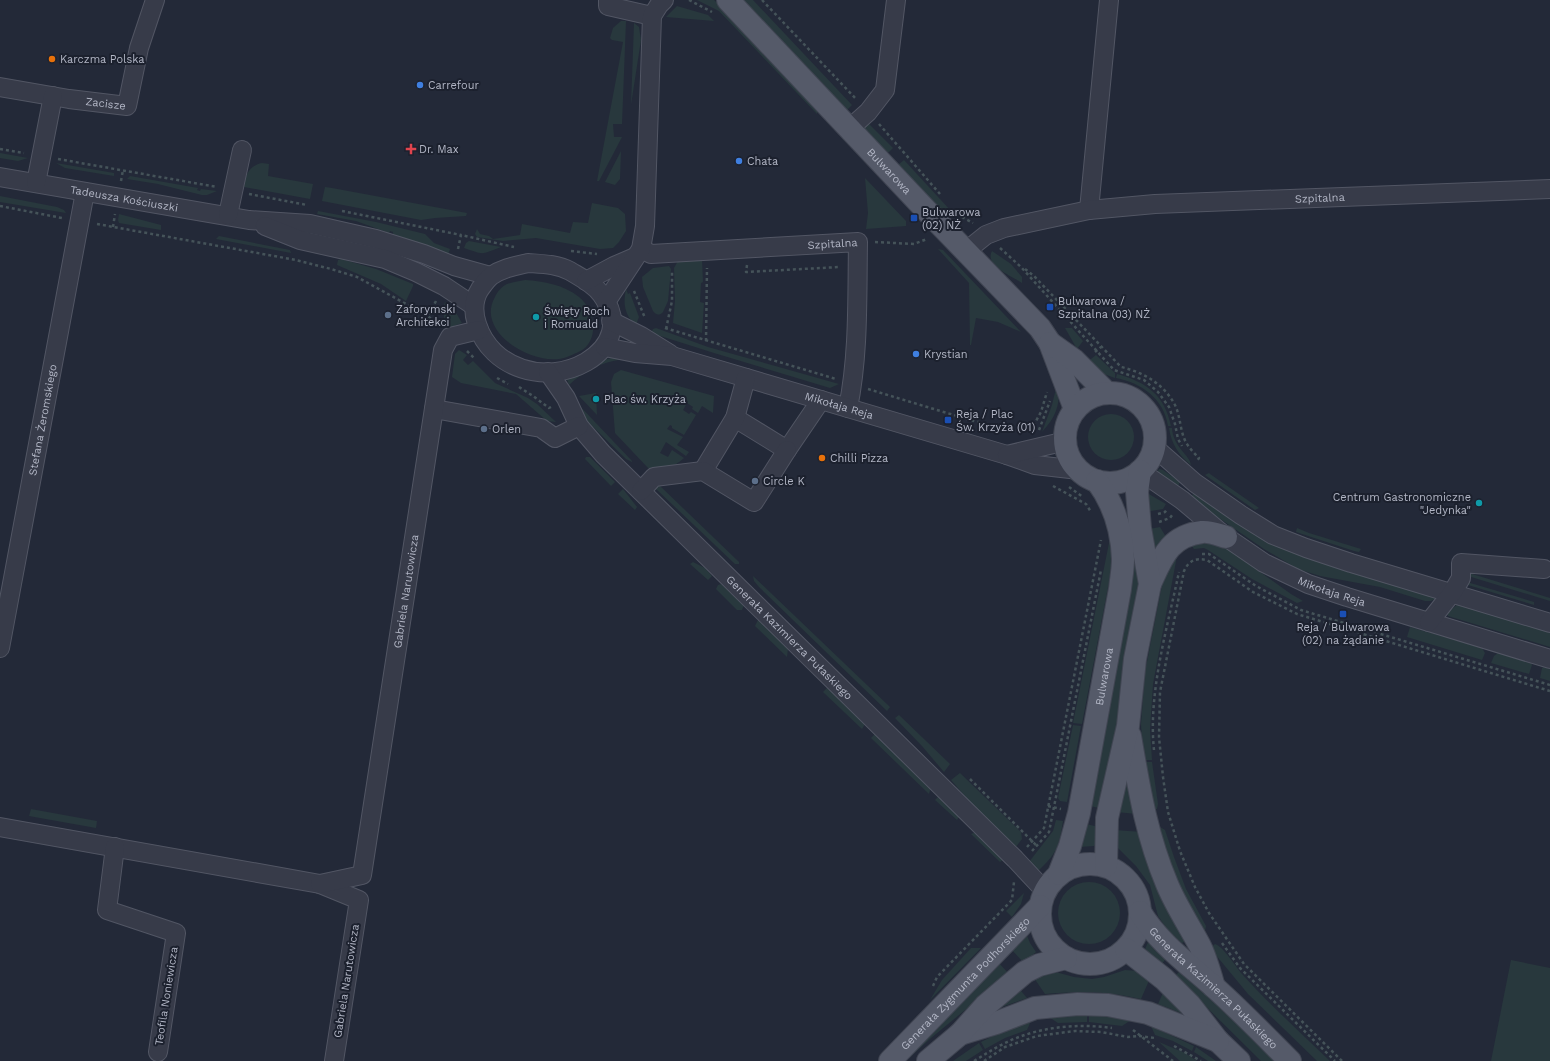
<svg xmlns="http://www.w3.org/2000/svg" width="1550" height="1061" viewBox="0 0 1550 1061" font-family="'Work Sans',sans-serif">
  <rect width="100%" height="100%" fill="#232938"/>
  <g fill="#28383d">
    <path d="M 697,0 L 714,0 L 723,8 L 818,108 L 817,114 L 719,11 Z"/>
    <path d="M 743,0 L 753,0 L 852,105 L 847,110 Z"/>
    <path d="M 677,6 L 708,15 L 714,21 L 666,17 Z"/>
    <path d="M 621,21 L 626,21 L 622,124 L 613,124 L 614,137 L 622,137 L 599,181 L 597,181 L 623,42 L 612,40 L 610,38 L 613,28 Z"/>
    <path d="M 634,23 L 639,27 L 641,40 L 631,105 Z"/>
    <path d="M 868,123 L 893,148 L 889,152 L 887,153 L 863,128 Z"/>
    <path d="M 621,151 L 620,179 L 615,185 L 605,182 Z"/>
    <path d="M 0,153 L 28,158 L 18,161 L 0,158 Z"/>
    <path d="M 904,160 L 951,211 L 946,216 L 898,165 Z"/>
    <path d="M 56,163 L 114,173 L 114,176 L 65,168 Z"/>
    <path d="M 262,163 L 269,164 L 268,176 L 313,184 L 310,199 L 244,187 C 245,175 249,166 262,163 Z"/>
    <path d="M 130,176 L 198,188 L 197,190 L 200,191 L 201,189 L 217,191 L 207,195 L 202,195 L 158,184 L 127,179 Z"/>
    <path d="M 865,178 L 906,221 L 906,226 L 866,229 L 868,213 Z"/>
    <path d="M 325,187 L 332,188 L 467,213 L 466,216 L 435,218 L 421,220 L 322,201 Z"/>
    <path d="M 0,196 L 57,207 L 64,210 L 66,213 L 0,202 Z"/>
    <path d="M 592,203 L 618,208 L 625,214 L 626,231 L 619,242 L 613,248 L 600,249 L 536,238 L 503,241 L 477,237 L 475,234 L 477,229 L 480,234 L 489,236 L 493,239 L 520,235 L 522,224 L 570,233 L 573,222 L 588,223 Z"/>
    <path d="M 318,211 L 376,222 L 425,234 L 434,243 L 450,249 L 448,255 L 393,234 L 393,232 L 390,231 L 389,233 L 356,221 L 317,214 Z"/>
    <path d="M 119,214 L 161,225 L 161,230 L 119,223 L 118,220 Z"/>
    <path d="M 219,236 L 290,250 L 291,253 L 216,239 Z"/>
    <path d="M 469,241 L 501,247 C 480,255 485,255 464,248 L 466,243 Z"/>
    <path d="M 938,249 L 943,250 L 1021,332 L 998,322 L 976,318 L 971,345 L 970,345 L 969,283 Z"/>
    <path d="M 992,251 L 1011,264 L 1022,277 L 1022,283 C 1012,276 984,266 992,251 Z"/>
    <path d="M 341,259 L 376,269 L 413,284 L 413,286 L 406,301 L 381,284 L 337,265 L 338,260 Z"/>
    <path d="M 702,259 L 703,282 L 701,283 L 700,302 L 704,303 L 702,333 L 673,323 L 675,301 L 674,268 L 678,261 Z"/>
    <path d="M 669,266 L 671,269 L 668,301 L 663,312 C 659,316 656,315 653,311 L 643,287 L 642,277 L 653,268 Z"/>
    <path d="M 525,280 C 544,281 564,285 579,297 C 593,308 599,333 586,347 C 581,352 573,354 567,357 C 537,369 474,333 495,297 C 497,292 502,286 507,284 C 513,282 520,281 525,280 Z"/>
    <path d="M 626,289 L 628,294 L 630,293 L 639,317 L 636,325 C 624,315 623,303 626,289 Z"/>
    <path d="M 445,302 L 455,311 L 462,323 L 454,326 L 448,330 C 444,323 442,309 445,302 Z"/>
    <path d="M 656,328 L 708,347 L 839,384 L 830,388 L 714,353 L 651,333 L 653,329 Z"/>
    <path d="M 1065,328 L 1072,328 L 1083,341 L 1077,349 Z"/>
    <path d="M 459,350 L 467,355 L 463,360 L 468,365 L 473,361 L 495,383 L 528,398 L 537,404 L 556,422 L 547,421 L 516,394 L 461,383 L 452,377 L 455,354 Z"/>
    <path d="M 1096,355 L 1115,373 L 1115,378 L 1101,373 L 1086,363 Z"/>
    <path d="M 616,357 L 623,359 C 603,362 583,371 569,385 L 566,376 L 603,360 Z"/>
    <path d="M 621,370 L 714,396 L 713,413 L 702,406 L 698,413 L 692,409 L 693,407 L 687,403 L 683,410 L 689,414 L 691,412 L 696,415 L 684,435 L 672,428 L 672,426 L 670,425 L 667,429 L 683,437 L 677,445 L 689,452 L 686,456 L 666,442 L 660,453 L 668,457 L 672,450 L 684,458 C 674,468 662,469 649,469 L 615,433 L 611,382 L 614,374 Z"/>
    <path d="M 1117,374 C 1146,382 1165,395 1171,426 L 1168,426 C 1164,399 1142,383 1116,378 Z"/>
    <path d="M 1057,384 C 1062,404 1055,418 1042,432 L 1052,405 Z"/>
    <path d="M 596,393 L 597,415 L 579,396 Z"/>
    <path d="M 575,401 L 632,461 L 632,462 L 626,459 L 585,419 Z"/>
    <circle cx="1111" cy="437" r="23"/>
    <path d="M 1169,428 L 1172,428 C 1173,447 1190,455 1191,465 C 1179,456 1171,443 1169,428 Z"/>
    <path d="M 586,457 L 590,457 L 615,482 L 611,486 L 585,459 Z"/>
    <path d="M 1159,469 L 1163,470 L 1180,482 L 1177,488 L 1157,473 Z"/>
    <path d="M 1209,473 L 1210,474 L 1259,508 L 1255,510 L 1205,475 Z"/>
    <path d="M 655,484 L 659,485 L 739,562 L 739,564 L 735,564 L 655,488 Z"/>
    <path d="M 623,489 L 637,507 L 635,510 L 618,494 Z"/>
    <path d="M 1195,492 L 1278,546 L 1318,561 L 1435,597 L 1435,599 L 1431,601 L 1425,601 L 1380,587 L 1320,576 L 1298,569 L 1264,549 L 1190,498 Z"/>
    <path d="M 1147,493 L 1166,504 L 1163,509 L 1145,512 Z"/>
    <path d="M 1160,527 L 1166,537 L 1156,550 L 1154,550 L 1149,529 Z"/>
    <path d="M 1297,528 L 1309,533 L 1361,549 L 1359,552 L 1354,551 L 1296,532 Z"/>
    <path d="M 1135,533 L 1139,581 L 1122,704 L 1103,809 L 1086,805 Z"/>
    <path d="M 1110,538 L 1113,538 L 1112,559 L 1109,582 L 1082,724 L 1073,723 Z"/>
    <path d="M 1195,540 L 1221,544 L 1291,594 L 1303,601 L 1297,603 L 1252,579 L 1208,550 L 1204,548 L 1194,549 L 1189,542 Z"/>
    <path d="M 1177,556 L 1153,684 L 1150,730 L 1152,760 L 1143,760 L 1141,724 L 1145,672 L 1165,570 Z"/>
    <path d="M 693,562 L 705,568 L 712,576 L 708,580 L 690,564 Z"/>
    <path d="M 1469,573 L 1550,598 L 1550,601 L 1468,576 Z"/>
    <path d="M 753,576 L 890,707 L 887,711 L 759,587 L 754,581 Z"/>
    <path d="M 1467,582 L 1534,602 L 1534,605 L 1468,585 Z"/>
    <path d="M 721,584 L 744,605 L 742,610 L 737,610 L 716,589 L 718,585 Z"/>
    <path d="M 1458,604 L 1550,632 L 1550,647 L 1448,616 L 1447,613 Z"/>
    <path d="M 758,620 L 788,649 L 787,657 L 755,626 Z"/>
    <path d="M 1410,627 L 1482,648 L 1485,653 L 1482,660 L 1407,637 Z"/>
    <path d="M 1498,653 L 1531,663 L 1532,665 L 1529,674 L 1491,663 L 1494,656 Z"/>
    <path d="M 1544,667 L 1550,669 L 1550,681 L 1540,678 L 1542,668 Z"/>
    <path d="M 829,686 L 865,724 L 862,729 L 823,692 Z"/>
    <path d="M 899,715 L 950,764 L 944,772 L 922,746 L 895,718 Z"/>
    <path d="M 1073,725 L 1081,726 L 1067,802 L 1060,801 L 1058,798 Z"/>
    <path d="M 876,733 L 931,786 L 929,794 L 871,738 Z"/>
    <path d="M 1143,762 L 1152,762 L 1158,804 L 1157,809 L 1151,811 Z"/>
    <path d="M 1124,771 L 1137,814 L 1116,812 Z"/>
    <path d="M 960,773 L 1021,832 L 1022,839 L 1015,848 L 976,809 L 951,780 Z"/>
    <path d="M 940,795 L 960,815 L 957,820 L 935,800 Z"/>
    <path d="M 31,809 L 97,821 L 96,828 L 29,816 Z"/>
    <path d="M 1056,820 L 1063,821 C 1059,847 1057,853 1038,871 L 1029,862 L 1053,831 Z"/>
    <path d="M 1082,823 L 1099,827 L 1095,845 L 1094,846 L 1079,847 Z"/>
    <path d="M 1160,827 L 1165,830 L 1174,857 L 1186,889 L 1206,926 L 1205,931 L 1201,934 L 1193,922 L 1155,828 Z"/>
    <path d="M 1114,830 L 1142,832 L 1188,940 L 1182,943 L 1172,936 L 1158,916 L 1150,885 L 1136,866 L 1117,847 Z"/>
    <path d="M 978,831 L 1005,858 L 1000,862 L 971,834 Z"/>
    <circle cx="1089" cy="913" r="31"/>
    <path d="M 1024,893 L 1021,904 L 1012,917 L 1006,911 Z"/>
    <path d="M 1026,933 L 1030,943 L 1036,952 L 1024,963 L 1010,948 Z"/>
    <path d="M 1149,940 L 1168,956 L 1161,965 L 1145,949 Z"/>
    <path d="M 1215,944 C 1224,947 1235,966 1242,974 C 1270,1005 1300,1032 1330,1061 L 1317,1061 L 1248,994 L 1210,948 Z"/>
    <path d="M 971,948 L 981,948 L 930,1000 L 942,980 Z"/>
    <path d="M 1511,960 L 1550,968 L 1550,1061 L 1491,1061 Z"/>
    <path d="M 997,961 L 1009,974 L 931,1038 L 906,1061 L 901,1061 Z"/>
    <path d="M 1125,970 C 1134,970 1142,972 1151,976 L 1141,999 C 1109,991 1077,991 1045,994 L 1032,975 L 1052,971 L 1074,977 L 1092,979 L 1104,977 Z"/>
    <path d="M 1181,970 L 1276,1061 L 1261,1061 L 1175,976 Z"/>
    <path d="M 1017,986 L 1027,998 L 996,1009 Z"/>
    <path d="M 1165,988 L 1186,1015 L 1158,1004 Z"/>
    <path d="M 1087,1015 L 1087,1022 L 1058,1023 L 1049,1017 Z"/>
    <path d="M 1089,1015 L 1112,1016 L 1131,1020 L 1122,1026 L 1089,1022 Z"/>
    <path d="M 1031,1021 L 1027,1030 L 1005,1038 L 985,1049 L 981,1042 L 1001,1032 Z"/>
    <path d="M 1151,1026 L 1194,1046 L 1192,1051 L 1173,1041 L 1155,1035 Z"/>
    <path d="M 1159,1042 L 1185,1053 L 1197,1061 L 1180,1061 Z"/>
    <path d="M 979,1043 L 983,1050 L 966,1061 L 953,1061 Z"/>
    <path d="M 1196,1047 L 1216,1061 L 1208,1061 L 1194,1052 Z"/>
  </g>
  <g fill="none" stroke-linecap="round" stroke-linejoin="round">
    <g stroke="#525664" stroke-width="20">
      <g id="minor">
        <path d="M 608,0 L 608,6 L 652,16"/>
        <path id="s1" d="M 0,87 L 69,99 L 127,106 L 139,48 L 155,0"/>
        <path d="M 849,129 L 868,112 L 885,90 L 896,0"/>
        <path id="s2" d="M 0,177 L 249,220 L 310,224 L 376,239 L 424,254 L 454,266 L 490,276"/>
        <path d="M 36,183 L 53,96"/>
        <path d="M 1089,210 L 1109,0"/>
        <path d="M 228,215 L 242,150"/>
        <path d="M 265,226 L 300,240 L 385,259 L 416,272 L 444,286 L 474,306"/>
        <path id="s3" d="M 641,249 L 651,254 L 858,242 C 857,297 859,354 848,408"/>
        <path id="s4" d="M 966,251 L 986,235 L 1004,228 L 1089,210 L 1155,204 L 1550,189"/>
        <path d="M 528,263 C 542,264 557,264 570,271 C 580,277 594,284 601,294 C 621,320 613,346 586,362 C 546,385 491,369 477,324 C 473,312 473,300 480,289 C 483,285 487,279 491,276 C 503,268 515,266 528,263 Z"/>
        <path d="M 586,281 L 614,266 L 635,257"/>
        <path d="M 606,302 L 641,249 L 645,226 L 652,16 L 659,5 L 664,0"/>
        <path d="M 611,321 L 641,336 L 670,354"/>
        <path id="s5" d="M 605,347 L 635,353 L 672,356 L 1007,455 L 1035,465 L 1079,470"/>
        <path id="s6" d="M 548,372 L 566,398 L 579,426 L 603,454 L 1015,859 L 1045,891"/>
        <path d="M 434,409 L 541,428 L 555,438 L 579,426"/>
        <path d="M 735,418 L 787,450 L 821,400"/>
        <path d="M 1154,447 L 1195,483 L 1241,515 L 1273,535 L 1306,548 L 1351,563 L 1550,623"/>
        <path d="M 1007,455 L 1066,441"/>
        <path d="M 703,471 L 735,418 L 746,378"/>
        <path id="s7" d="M 1140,471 L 1182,500 L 1226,537 L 1264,563 L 1308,584 L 1347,597 L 1550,659"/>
        <path d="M 641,491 L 654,477 L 703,471 L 754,502 L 787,450"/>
        <path d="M 1429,622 L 1452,593 L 1461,578 L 1461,563 L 1544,569"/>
        <path id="s8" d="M 0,648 L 85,192"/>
        <path d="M 0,827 L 320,884 L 359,900 L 334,1061"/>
        <path d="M 115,847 L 107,910 L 176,933 L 158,1052"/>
        <path id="s9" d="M 320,884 L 362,875 L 443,350 L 450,337 L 479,330"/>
      </g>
    </g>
    <g stroke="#404552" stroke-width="24">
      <g id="major">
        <path id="s10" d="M 728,0 L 924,208 L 1040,328 L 1050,343 L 1075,409"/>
        <path d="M 1050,343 L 1074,360 L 1107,393"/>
        <circle cx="1110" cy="438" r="45"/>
        <path d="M 1150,584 C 1162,558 1169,536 1202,532 C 1209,531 1219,535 1226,537"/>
        <path d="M 1130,736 C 1139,788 1146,834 1167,884 C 1176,906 1189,925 1200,946 C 1206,958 1210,973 1214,987"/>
        <circle cx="1090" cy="914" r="50"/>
        <path d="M 1106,866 L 1107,818 L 1128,726 L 1135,659 L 1150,584 L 1140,528 L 1137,492 L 1140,471"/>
        <path id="s11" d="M 1059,874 L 1070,846 L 1079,813 L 1120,589 C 1121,579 1123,569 1123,559 C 1122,529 1114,504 1097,481"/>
        <path id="s12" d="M 1140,912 C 1158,942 1187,963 1213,986 C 1240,1010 1265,1036 1290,1061"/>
        <path d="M 1126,949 L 1164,979 L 1190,1005 L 1218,1041 L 1239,1061"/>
        <path d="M 960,1034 L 996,1023 L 1035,1008 L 1078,1004 L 1108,1005 L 1148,1013 L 1218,1041"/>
        <path id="s13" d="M 890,1061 L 1040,906"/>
        <path d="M 928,1061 L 960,1034 L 985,1006 L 1025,972 L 1039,965 L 1066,958"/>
      </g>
    </g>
    <g stroke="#455359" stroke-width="2.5" stroke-dasharray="3 3" stroke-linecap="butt">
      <path d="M 689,0 L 712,12"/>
      <path d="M 762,0 L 857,100"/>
      <path d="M 879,124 L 940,194"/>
      <path d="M 0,149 L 24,153"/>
      <path d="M 58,159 L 217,187"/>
      <path d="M 121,181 L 123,170"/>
      <path d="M 249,194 L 307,205"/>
      <path d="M 0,206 L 62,218"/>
      <path d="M 342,211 L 461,235"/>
      <path d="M 962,217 L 973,223"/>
      <path d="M 97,224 L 296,260 L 331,269 L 357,277 L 428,316"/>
      <path d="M 113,227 L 115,214"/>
      <path d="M 875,242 L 914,244 L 927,239"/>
      <path d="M 1000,248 L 1021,267 L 1114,370 L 1144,380 L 1158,392 L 1169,407 L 1175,424 L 1178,439 L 1182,446"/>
      <path d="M 458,249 L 461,235 L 514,247"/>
      <path d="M 571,251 L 597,254"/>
      <path d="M 747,265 L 746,272 L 840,267"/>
      <path d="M 1025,269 L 1034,276 L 1121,367 C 1143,372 1164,384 1175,405 C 1180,415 1180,428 1184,438 C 1187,446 1193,452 1199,458 L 1197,461"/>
      <path d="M 634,291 L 645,318"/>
      <path d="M 436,301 L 428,316 L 437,325"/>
      <path d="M 665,328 L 836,379"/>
      <path d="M 666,329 L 672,301 L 672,271"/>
      <path d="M 706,341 L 707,268"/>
      <path d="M 467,351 L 475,359"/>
      <path d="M 1095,352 L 1101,347"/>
      <path d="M 497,378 L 508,384"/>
      <path d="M 519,387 L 533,396 L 549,408 L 551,407"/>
      <path d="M 868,389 L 970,420 L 1016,431 L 1031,430 L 1041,412 L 1047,392"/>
      <path d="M 1039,430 L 1050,401"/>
      <path d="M 1053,486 L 1086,504 L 1091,512"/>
      <path d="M 1069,487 L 1083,497"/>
      <path d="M 1158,514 L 1165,512 L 1167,509"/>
      <path d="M 1159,522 L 1170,518 L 1173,514"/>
      <path d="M 1202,554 L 1209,554 L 1256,586 L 1301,610 L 1550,685"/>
      <path d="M 1154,750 C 1148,693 1167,629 1179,572"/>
      <path d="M 970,779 L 1037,846"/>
      <path d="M 1048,806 L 1061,809"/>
      <path d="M 1027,847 L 1044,828 L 1101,540"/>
      <path d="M 1032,851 L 1049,832 L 1101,570"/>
      <path d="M 1222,943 L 1240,968 L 1335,1061"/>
      <path d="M 933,986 L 937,977 L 1012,900 L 1014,882"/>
      <path d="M 1133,1030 L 1173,1061"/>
      <path d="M 1174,1046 L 1201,1061"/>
      <path d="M 974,1061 C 984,1055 993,1049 1003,1044 C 1036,1027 1076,1023 1112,1028"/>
      <path d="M 984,1061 L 1005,1047 L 1037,1036 L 1075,1031 L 1101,1032 L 1128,1037 L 1139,1036 L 1155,1038"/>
      <path d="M 1342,1061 L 1244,964 L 1209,913 L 1195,887 L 1180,851 L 1168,812 L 1163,777 L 1159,737 L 1160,692 L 1184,571 C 1189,560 1196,558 1207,560 L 1253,592 L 1297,614 L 1550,691"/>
    </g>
    <use href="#minor" stroke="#373b49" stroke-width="18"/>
    <use href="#major" stroke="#555a69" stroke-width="22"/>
  </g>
  <g fill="#e8710a" stroke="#1c212e" stroke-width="1.5">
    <circle cx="52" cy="59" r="4"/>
    <circle cx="822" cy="458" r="4"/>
  </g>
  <g fill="#3f7fe0" stroke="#1c212e" stroke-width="1.5">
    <circle cx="420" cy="85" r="4"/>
    <circle cx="739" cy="161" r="4"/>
    <circle cx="916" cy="354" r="4"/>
  </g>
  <path fill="#e0444e" stroke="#1c212e" stroke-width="1.5" d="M409 143h4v4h4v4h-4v4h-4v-4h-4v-4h4z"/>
  <g fill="#1a4fb4" stroke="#1c212e" stroke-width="1.5">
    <rect x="910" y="214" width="8" height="8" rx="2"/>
    <rect x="1046" y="303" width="8" height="8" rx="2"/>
    <rect x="944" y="416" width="8" height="8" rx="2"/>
    <rect x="1339" y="610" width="8" height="8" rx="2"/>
  </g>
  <g fill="#5c6f8a" stroke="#1c212e" stroke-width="1.5">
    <circle cx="388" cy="315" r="4"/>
    <circle cx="484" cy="429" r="4"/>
    <circle cx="755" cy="481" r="4"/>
  </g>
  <g fill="#0f9aa8" stroke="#1c212e" stroke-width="1.5">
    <circle cx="536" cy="317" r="4"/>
    <circle cx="596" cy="399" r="4"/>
    <circle cx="1479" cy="503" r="4"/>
  </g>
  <g text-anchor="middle" stroke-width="4" stroke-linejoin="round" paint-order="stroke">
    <g font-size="11" fill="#b2b6c5" stroke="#1c212e" text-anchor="start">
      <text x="60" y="63">Karczma Polska</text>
      <text x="428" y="89">Carrefour</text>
      <text x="419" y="153">Dr. Max</text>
      <text x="747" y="165">Chata</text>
      <text x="922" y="216">Bulwarowa<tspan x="922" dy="13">(02) NŻ</tspan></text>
      <text x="1058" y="305">Bulwarowa /<tspan x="1058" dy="13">Szpitalna (03) NŻ</tspan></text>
      <text x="396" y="313">Zaforymski<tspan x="396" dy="13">Architekci</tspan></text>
      <text x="544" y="315">Święty Roch<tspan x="544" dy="13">i Romuald</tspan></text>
      <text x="924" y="358">Krystian</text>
      <text x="604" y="403">Plac św. Krzyża</text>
      <text x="956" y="418">Reja / Plac<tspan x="956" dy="13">Św. Krzyża (01)</tspan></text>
      <text x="492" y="433">Orlen</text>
      <text x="830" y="462">Chilli Pizza</text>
      <text x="763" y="485">Circle K</text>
      <text x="1471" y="501" text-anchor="end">Centrum Gastronomiczne<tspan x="1471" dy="13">"Jedynka"</tspan></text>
      <text x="1343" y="631" text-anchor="middle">Reja / Bulwarowa<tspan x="1343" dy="13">(02) na żądanie</tspan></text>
    </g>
    <g font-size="11" fill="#b2b6c5" stroke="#1c212e">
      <text dy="4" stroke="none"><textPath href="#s1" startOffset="107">Zacisze</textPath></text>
      <text dy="4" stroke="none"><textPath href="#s10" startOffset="235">Bulwarowa</textPath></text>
      <text dy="4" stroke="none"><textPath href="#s2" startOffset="126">Tadeusza Kościuszki</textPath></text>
      <text dy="4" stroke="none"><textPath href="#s4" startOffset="363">Szpitalna</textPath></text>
      <text dy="4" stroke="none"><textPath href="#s3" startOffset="193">Szpitalna</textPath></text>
      <text dy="4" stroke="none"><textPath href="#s5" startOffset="242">Mikołaja Reja</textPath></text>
      <text dy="4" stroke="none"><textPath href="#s8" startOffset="232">Stefana Żeromskiego</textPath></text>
      <text dy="4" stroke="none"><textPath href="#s9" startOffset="330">Gabriela Narutowicza</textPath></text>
      <text dy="4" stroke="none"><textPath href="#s7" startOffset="228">Mikołaja Reja</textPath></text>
      <text dy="4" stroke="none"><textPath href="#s6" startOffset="361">Generała Kazimierza Pułaskiego</textPath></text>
      <text dy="4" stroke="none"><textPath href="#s11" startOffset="203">Bulwarowa</textPath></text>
      <text transform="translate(346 981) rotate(-81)" y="4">Gabriela Narutowicza</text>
      <text dy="4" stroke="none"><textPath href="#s13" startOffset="108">Generała Zygmunta Podhorskiego</textPath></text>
      <text dy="4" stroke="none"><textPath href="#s12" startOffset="106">Generała Kazimierza Pułaskiego</textPath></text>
      <text transform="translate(166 996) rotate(-81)" y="4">Teofila Noniewicza</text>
    </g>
  </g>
</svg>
